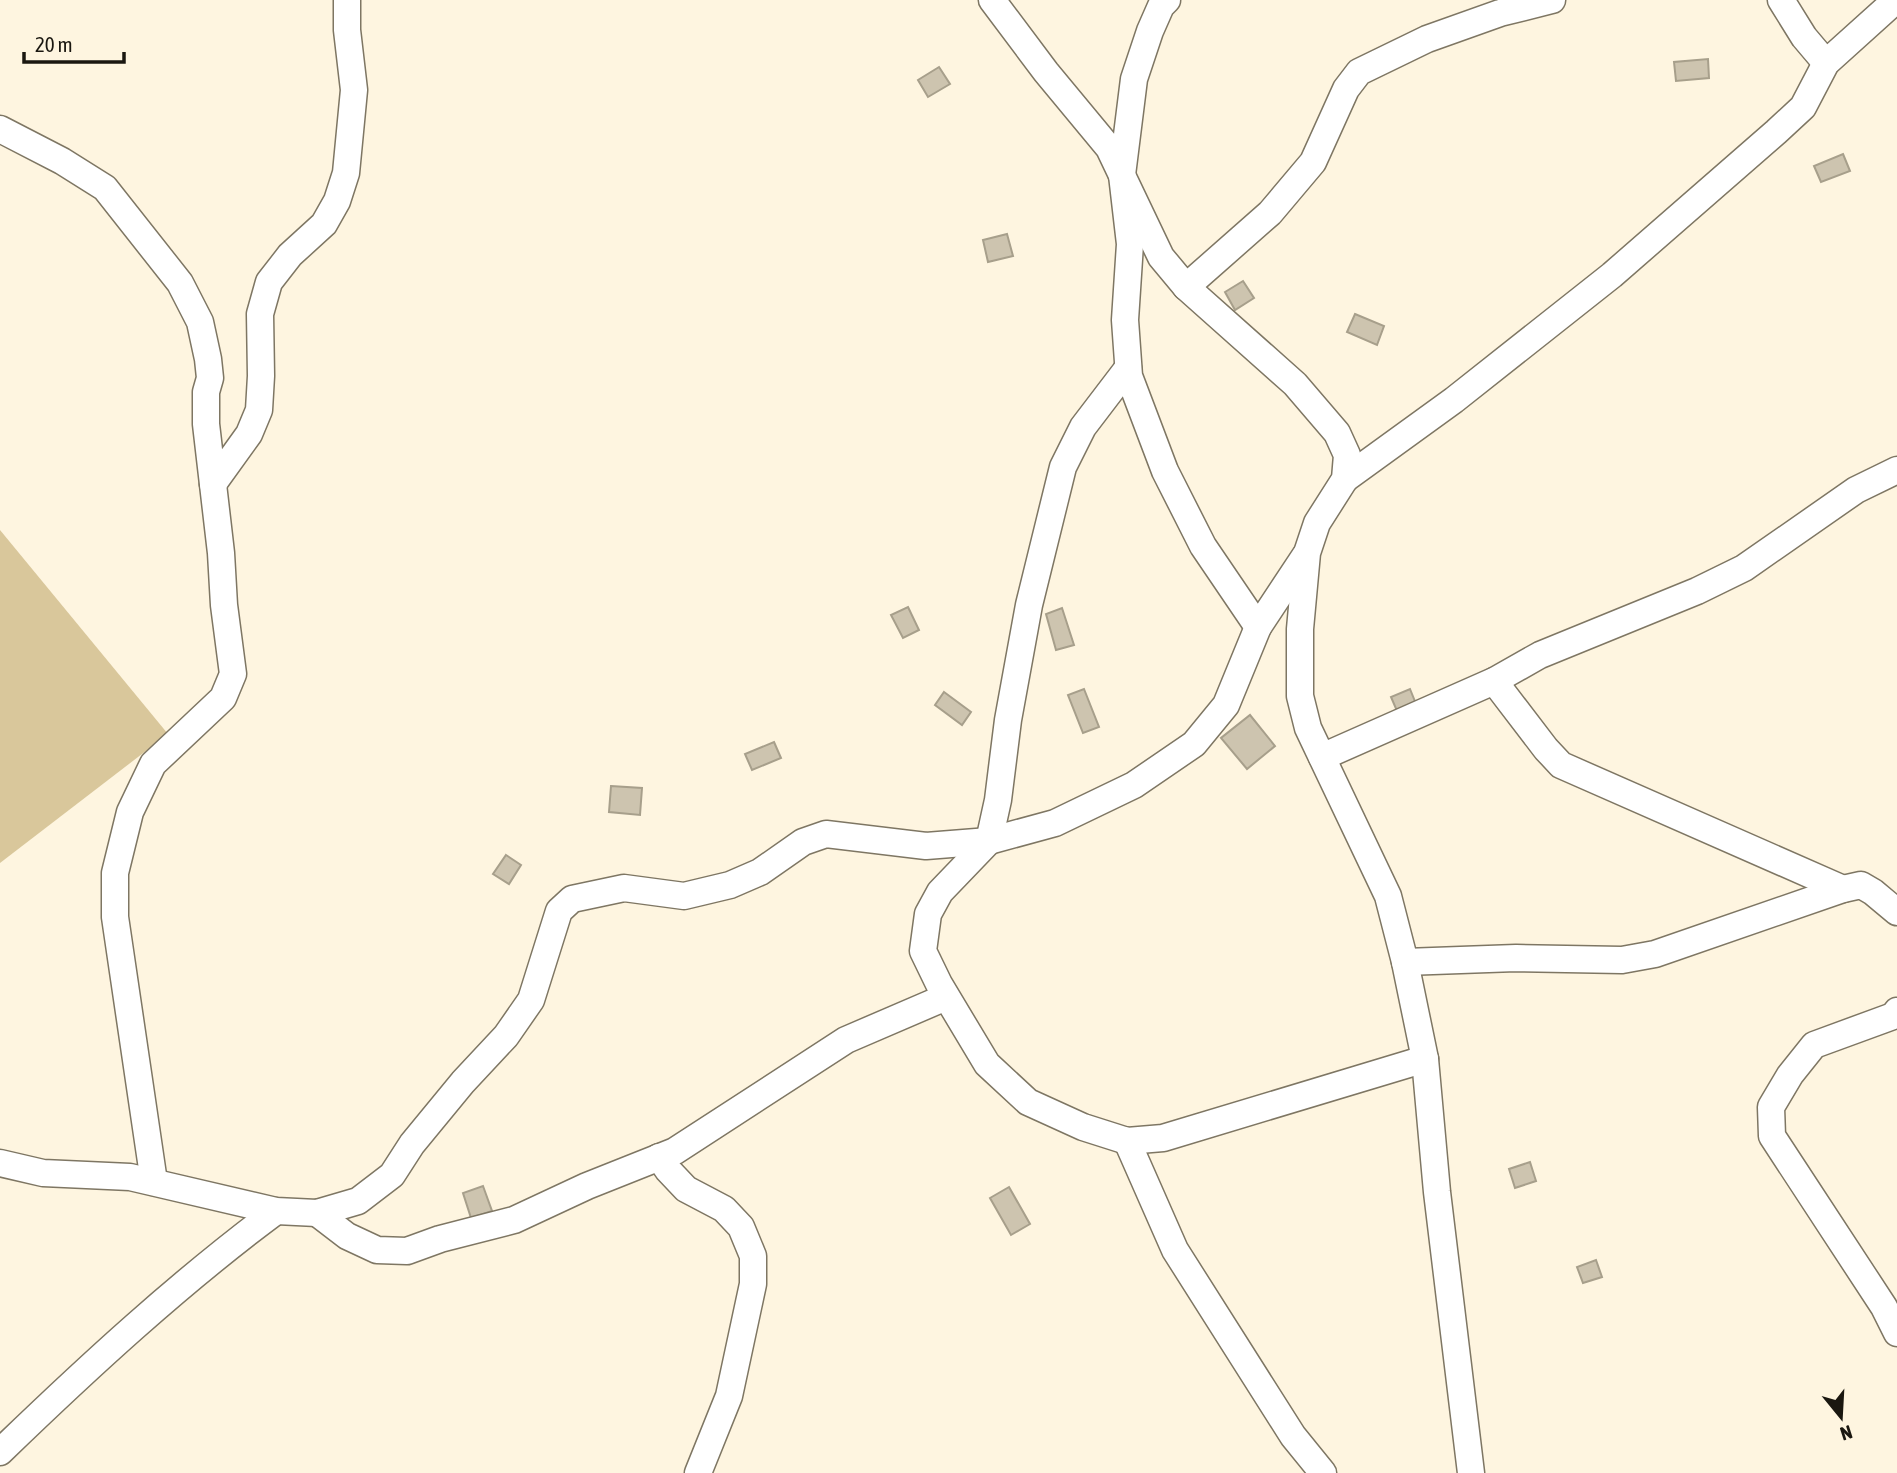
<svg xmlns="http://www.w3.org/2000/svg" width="1897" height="1473" viewBox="0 0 1897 1473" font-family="'Asap Condensed',sans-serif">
  <rect width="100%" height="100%" fill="#fef5e0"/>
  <path fill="#d9c79b" d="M 0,530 L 168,734 L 0,863 Z"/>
  <g fill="#cdc4af" stroke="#a79f8b" stroke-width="2">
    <path d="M 1708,59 L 1709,78 L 1676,81 L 1674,62 Z"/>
    <path d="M 939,67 L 950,84 L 928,97 L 918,80 Z"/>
    <path d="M 1843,154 L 1850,171 L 1821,182 L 1814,166 Z"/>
    <path d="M 1007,234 L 1013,256 L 988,262 L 983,240 Z"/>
    <path d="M 1243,281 L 1254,298 L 1235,310 L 1225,292 Z"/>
    <path d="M 1355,314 L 1384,326 L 1377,345 L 1347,332 Z"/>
    <path d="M 908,607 L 919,630 L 903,638 L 891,615 Z"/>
    <path d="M 1062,608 L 1074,645 L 1056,650 L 1046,614 Z"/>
    <path d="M 1084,689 L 1099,727 L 1083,733 L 1068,695 Z"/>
    <path d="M 1410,689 L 1416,704 L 1397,711 L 1391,697 Z"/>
    <path d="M 944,692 L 971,712 L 962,725 L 935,705 Z"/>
    <path d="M 1250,715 L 1275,746 L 1247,769 L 1221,738 Z"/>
    <path d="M 774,742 L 781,758 L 752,770 L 745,754 Z"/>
    <path d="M 611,786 L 642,788 L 640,815 L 609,812 Z"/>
    <path d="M 506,855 L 521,865 L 509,884 L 493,874 Z"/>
    <path d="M 1530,1162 L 1536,1181 L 1515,1188 L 1509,1169 Z"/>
    <path d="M 483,1186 L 492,1211 L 471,1218 L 463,1193 Z"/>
    <path d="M 1009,1187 L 1030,1224 L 1011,1235 L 990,1198 Z"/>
    <path d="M 1596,1260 L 1602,1277 L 1583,1283 L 1577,1267 Z"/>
  </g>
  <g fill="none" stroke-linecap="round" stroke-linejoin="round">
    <g stroke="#7e7663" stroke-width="29">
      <g id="minor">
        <path d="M 992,0 L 1046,72 L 1109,148 L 1161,257 L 1186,287 L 1295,384 L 1337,433 L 1347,455 L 1345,479 L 1317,523 L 1307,553 L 1300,629 L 1300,696 L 1308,728 L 1388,896 L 1405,962 L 1425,1059 L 1437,1192 L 1471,1473"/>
        <path d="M 1167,0 L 1161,6 L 1150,31 L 1134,79 L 1122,175 L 1130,244 L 1125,320 L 1129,376 L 1165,471 L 1203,546 L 1258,627"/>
        <path d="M 1781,0 L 1804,37 L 1826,63"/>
        <path d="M 0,129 L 62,161 L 105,188 L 180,283 L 200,322 L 208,359 L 210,378 L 206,392 L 206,424 L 221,553 L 224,605 L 233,674 L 223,698 L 153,764 L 130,812 L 115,873 L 115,917 L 154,1182"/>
        <path d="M 1186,287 L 1270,213 L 1313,162 L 1346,89 L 1359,72 L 1427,39 L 1500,13 L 1552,0"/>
        <path d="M 1128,368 L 1083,427 L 1063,467 L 1029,605 L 1008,720 L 998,800 L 989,841 L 940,892 L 928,914 L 923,951 L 939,984 L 987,1064 L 1028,1102 L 1083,1127 L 1127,1141 L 1163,1138 L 1425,1059"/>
        <path d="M 1345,479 L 1454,400 L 1612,275 L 1776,132 L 1803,107 L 1826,63 L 1896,0"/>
        <path d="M 213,484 L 249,434 L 259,410 L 261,376 L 260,314 L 269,282 L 290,255 L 324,224 L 337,201 L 346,173 L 354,90 L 347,30 L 347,0"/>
        <path d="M 1494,681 L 1546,749 L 1561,765 L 1843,889"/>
        <path d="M 1322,757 L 1494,681 L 1540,655 L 1697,591 L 1744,568 L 1856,490 L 1897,470"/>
        <path d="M 1405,962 L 1516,958 L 1622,960 L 1655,954 L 1843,889 L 1861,885 L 1873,892 L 1897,912"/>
        <path d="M 1897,1011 L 1893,1016 L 1814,1045 L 1790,1075 L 1771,1107 L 1772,1136 L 1884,1307 L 1897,1333"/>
        <path d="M 1127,1141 L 1175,1250 L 1293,1436 L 1323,1473"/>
        <path d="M 659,1157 L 668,1170 L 686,1189 L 724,1209 L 741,1227 L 753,1256 L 753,1284 L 729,1396 L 698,1473"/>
        <path d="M 0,1163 L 43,1173 L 130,1177 L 276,1211 L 317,1213 L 358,1201 L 392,1175 L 412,1144 L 463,1082 L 506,1036 L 531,1000 L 559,911 L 572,899 L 624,888 L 684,896 L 730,885 L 760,872 L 803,842 L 826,834 L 926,846 L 989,841 L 1055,823 L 1134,785 L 1194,744 L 1226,705 L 1258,627 L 1305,556"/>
        <path d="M 317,1213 L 347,1236 L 377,1250 L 407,1251 L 440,1239 L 514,1220 L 587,1186 L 675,1151 L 846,1040 L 946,997"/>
        <path d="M 0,1452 C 88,1367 178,1284 276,1211"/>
      </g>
    </g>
    <use href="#minor" stroke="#fff" stroke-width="26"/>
  </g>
  <g transform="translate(1841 1417) rotate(162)" stroke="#fef5e0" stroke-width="5" paint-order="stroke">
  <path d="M0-5L12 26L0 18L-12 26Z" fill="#1a1710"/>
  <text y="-10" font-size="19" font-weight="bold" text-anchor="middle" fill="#1a1710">N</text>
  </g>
  <path d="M24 52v10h100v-10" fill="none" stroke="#1a1710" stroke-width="3.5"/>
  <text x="35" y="52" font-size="21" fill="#1a1710" stroke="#fef5e0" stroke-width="5" paint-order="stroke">20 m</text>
</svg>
